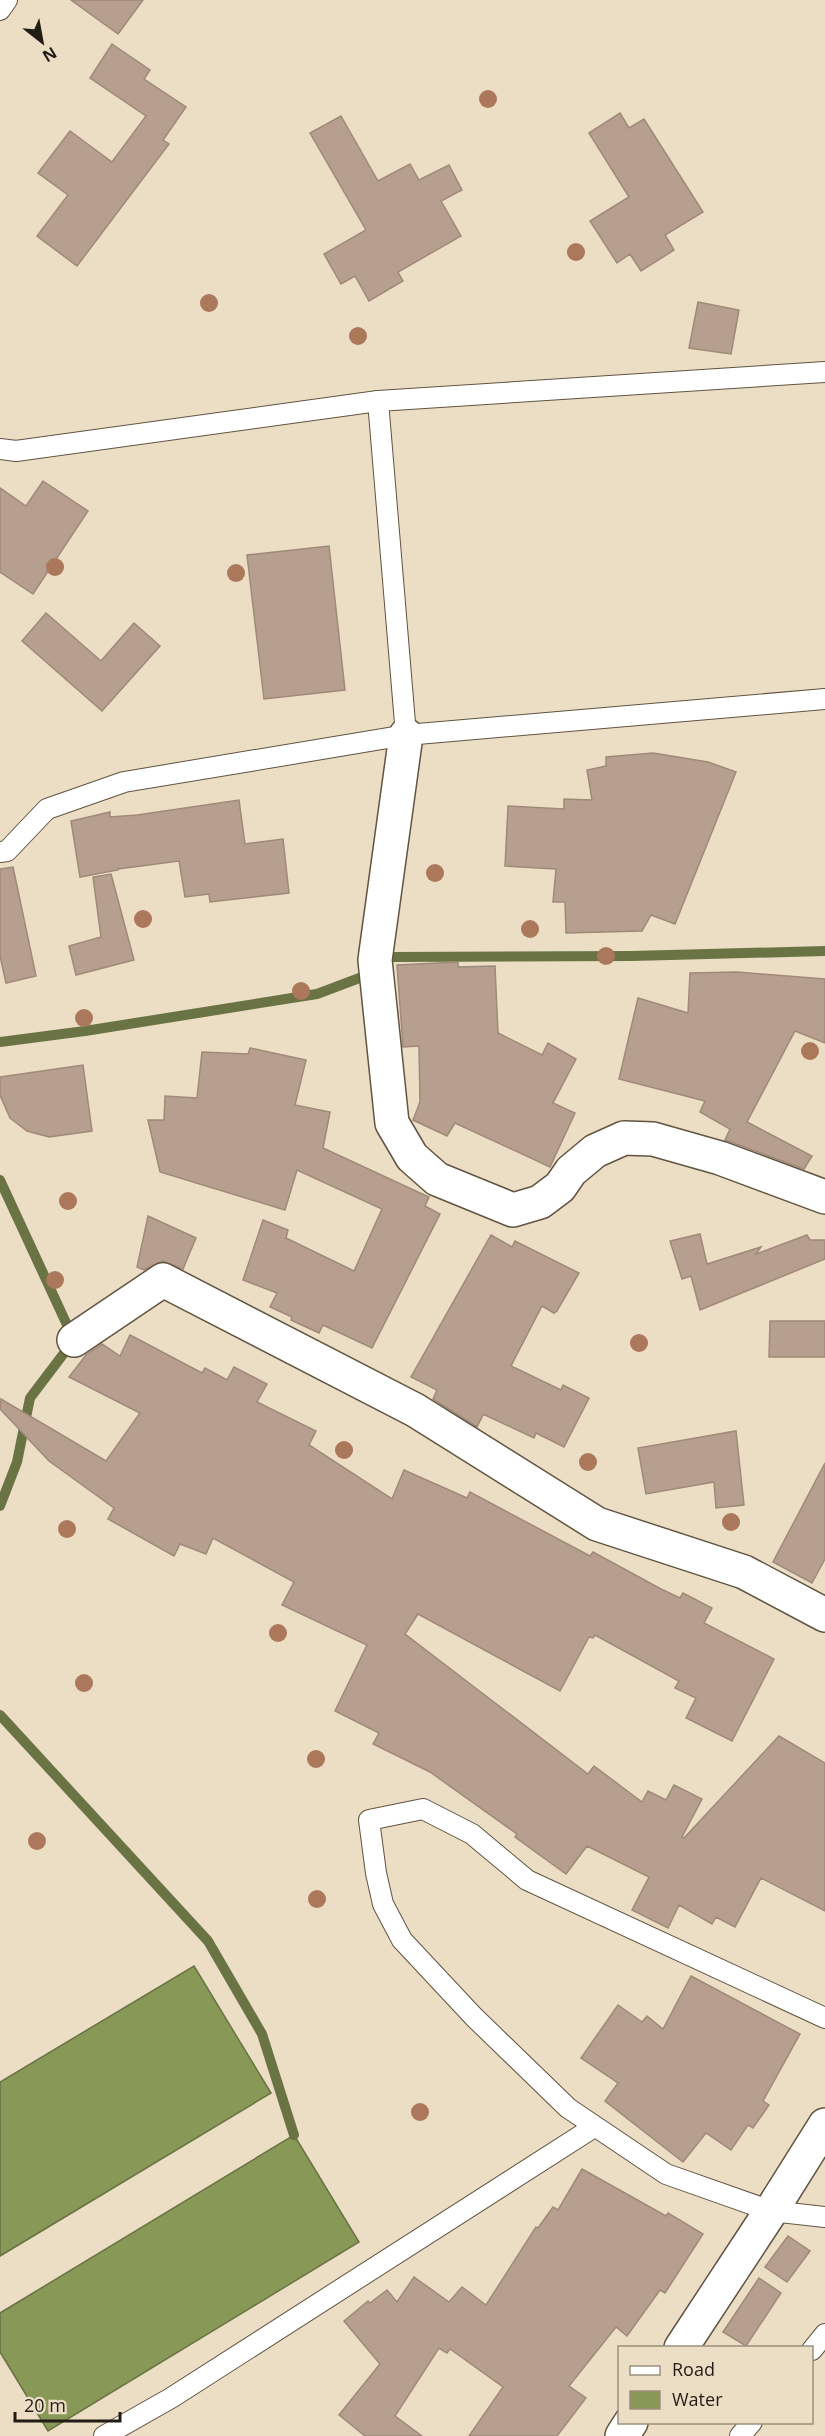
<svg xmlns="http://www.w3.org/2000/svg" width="825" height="2436" viewBox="0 0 825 2436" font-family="'Open Sans',sans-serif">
  <rect width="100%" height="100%" fill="#ecddc5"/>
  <g fill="#879857" stroke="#697343" stroke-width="1.5">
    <path d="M 194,1966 L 271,2093 L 0,2256 L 0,2082 Z"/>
    <path d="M 294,2135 L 359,2242 L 48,2431 L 0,2352 L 0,2313 Z"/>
  </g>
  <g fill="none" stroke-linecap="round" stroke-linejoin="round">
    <g stroke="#697343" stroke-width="10">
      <path d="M 0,1042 L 85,1031 L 317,994 L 378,971 L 391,957 L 632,956 L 825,951"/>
      <path d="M 0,1180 L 74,1340 L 30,1398 L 17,1462 L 0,1506"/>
      <path d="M 0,1715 L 208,1941 L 262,2034 L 294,2135"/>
    </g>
  </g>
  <g fill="#b69f8f" stroke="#9f8979" stroke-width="1.5">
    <path d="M 71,0 L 143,0 L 118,34 Z"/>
    <path d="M 112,44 L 150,70 L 144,79 L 186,107 L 163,140 L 169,144 L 77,266 L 37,236 L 68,195 L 38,173 L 70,131 L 112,162 L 146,116 L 90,78 Z"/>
    <path d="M 620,113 L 629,128 L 644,119 L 703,212 L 665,235 L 674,250 L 641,271 L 630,254 L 617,263 L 590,221 L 629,197 L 589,133 Z"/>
    <path d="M 341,116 L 378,181 L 410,164 L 419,180 L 449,165 L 462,190 L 441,201 L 461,236 L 398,272 L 403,281 L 369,301 L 355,276 L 341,284 L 324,254 L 366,230 L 310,133 Z"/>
    <path d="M 698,302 L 739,310 L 731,354 L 689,348 Z"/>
    <path d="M 43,481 L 88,511 L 33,594 L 0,572 L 0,488 L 26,506 Z"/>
    <path d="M 329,546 L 345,690 L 264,699 L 247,555 Z"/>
    <path d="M 46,613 L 101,661 L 134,623 L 160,646 L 102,711 L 22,641 Z"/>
    <path d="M 653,753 L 708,762 L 736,772 L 675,924 L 651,915 L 642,931 L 566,933 L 565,902 L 553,902 L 556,869 L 505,866 L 508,806 L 564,809 L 564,799 L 592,800 L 587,770 L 606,766 L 606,757 Z"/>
    <path d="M 239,800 L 245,844 L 283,839 L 289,893 L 210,902 L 209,894 L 185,897 L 179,861 L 118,869 L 118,870 L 80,877 L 71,821 L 110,812 L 110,817 L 137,815 Z"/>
    <path d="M 13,867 L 36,976 L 6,983 L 0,956 L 0,869 Z"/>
    <path d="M 111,874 L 134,960 L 76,975 L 69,946 L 101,937 L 93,877 Z"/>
    <path d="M 458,962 L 458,967 L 495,966 L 498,1033 L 542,1055 L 548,1043 L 576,1059 L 553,1103 L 575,1113 L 550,1167 L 455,1123 L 447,1136 L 413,1120 L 420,1102 L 419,1046 L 403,1047 L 397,965 Z"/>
    <path d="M 737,972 L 825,979 L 825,1043 L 795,1031 L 747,1122 L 812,1156 L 804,1169 L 725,1140 L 730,1129 L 700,1112 L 705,1101 L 619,1079 L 638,998 L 688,1013 L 690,973 Z"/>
    <path d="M 250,1048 L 306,1060 L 295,1105 L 330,1112 L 323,1148 L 429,1197 L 425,1206 L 440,1214 L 372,1348 L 323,1325 L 319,1333 L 291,1320 L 292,1317 L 270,1307 L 277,1293 L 243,1280 L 263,1220 L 288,1230 L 286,1238 L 354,1271 L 382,1209 L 297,1170 L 285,1210 L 160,1172 L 148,1120 L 164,1120 L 165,1096 L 197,1098 L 202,1052 L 248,1054 Z"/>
    <path d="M 83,1065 L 92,1131 L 49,1137 L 27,1131 L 10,1118 L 0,1095 L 0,1077 Z"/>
    <path d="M 148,1216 L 196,1238 L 183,1269 L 163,1261 L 144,1270 L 137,1267 Z"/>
    <path d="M 700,1234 L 707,1264 L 761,1247 L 756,1254 L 807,1235 L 810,1240 L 825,1240 L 825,1259 L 700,1310 L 691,1276 L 682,1279 L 670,1241 Z"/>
    <path d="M 491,1235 L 512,1247 L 515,1241 L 579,1273 L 557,1311 L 554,1313 L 542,1306 L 511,1366 L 561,1390 L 563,1385 L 589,1398 L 564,1447 L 536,1433 L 534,1438 L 485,1415 L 483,1415 L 477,1427 L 433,1399 L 437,1390 L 411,1377 Z"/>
    <path d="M 770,1321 L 825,1321 L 825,1357 L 769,1357 Z"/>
    <path d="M 130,1335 L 202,1373 L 205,1368 L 227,1380 L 234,1367 L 267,1384 L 257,1402 L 316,1431 L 309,1445 L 392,1499 L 404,1470 L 467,1498 L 470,1492 L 590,1556 L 593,1552 L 661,1589 L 680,1598 L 683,1593 L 712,1608 L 704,1623 L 774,1659 L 732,1741 L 686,1718 L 696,1698 L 675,1688 L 679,1681 L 595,1635 L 593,1638 L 589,1637 L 560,1691 L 418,1614 L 405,1634 L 588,1774 L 594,1766 L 642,1802 L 648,1791 L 666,1800 L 674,1785 L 702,1799 L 682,1837 L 684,1838 L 779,1736 L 825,1763 L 825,1911 L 761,1878 L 735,1927 L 716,1917 L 712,1924 L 679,1905 L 668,1928 L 632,1910 L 649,1877 L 587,1846 L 566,1874 L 515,1837 L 517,1834 L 430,1772 L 373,1744 L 379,1733 L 335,1711 L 367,1645 L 282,1605 L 294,1582 L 213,1538 L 206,1554 L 180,1544 L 174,1556 L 108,1519 L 114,1508 L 49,1461 L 0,1409 L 1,1399 L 106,1461 L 140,1413 L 69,1377 L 86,1355 L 102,1344 L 120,1356 Z"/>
    <path d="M 736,1431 L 744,1505 L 716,1508 L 714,1482 L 646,1494 L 638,1448 Z"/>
    <path d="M 825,1463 L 825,1559 L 812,1583 L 773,1562 Z"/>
    <path d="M 691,1976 L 800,2034 L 763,2101 L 769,2105 L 753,2128 L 748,2125 L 731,2150 L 706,2133 L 683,2162 L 605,2101 L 618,2083 L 581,2058 L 618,2005 L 642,2022 L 647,2016 L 663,2029 Z"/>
    <path d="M 582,2169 L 666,2216 L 668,2213 L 703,2234 L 665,2293 L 660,2290 L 627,2336 L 616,2327 L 569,2386 L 586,2398 L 557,2436 L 469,2436 L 503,2387 L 450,2349 L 447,2353 L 439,2348 L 395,2416 L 422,2436 L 365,2436 L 339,2415 L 380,2364 L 344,2321 L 368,2301 L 370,2303 L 387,2290 L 397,2302 L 414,2277 L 449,2302 L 462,2287 L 486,2305 L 536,2227 L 538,2228 L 553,2207 L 558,2210 Z"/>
    <path d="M 788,2236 L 810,2251 L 787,2282 L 765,2267 Z"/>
    <path d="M 759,2278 L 781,2293 L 746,2346 L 723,2332 Z"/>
  </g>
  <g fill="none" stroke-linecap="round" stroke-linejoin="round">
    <g stroke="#615440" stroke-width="22">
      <g id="lane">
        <path d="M 0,10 L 7,0"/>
        <path d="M 378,401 L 825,372"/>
        <path d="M 0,449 L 16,451 L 378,401 L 406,735"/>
        <path d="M 0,852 L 7,851 L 47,809 L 124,782 L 406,735 L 825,699"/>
        <path d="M 825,2018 L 527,1880 L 472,1834 L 423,1809 L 369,1820 L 376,1873 L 383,1904 L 402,1940 L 474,2017 L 568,2108 L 666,2174 L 771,2211 L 825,2217"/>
        <path d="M 812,2350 L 825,2334"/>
        <path d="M 104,2436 L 171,2398 L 594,2127"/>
        <path d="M 740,2436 L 752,2422"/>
      </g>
    </g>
    <g stroke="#615440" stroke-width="36">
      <g id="street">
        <path d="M 406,735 L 375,960 L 392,1123 L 412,1157 L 437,1179 L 513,1210 L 540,1202 L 560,1187 L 571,1171 L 595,1151 L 624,1138 L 653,1139 L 720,1158 L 825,1197"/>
        <path d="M 74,1340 L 163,1280 L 415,1410 L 597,1524 L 744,1572 L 825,1615"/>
        <path d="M 681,2348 L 771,2211 L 825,2125"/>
        <path d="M 622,2436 L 631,2422"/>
      </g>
    </g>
    <use href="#lane" stroke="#fff" stroke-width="20"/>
    <use href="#street" stroke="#fff" stroke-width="33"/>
  </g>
  <g fill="#ac785b">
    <circle cx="488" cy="99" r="9"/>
    <circle cx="576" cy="252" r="9"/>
    <circle cx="209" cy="303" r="9"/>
    <circle cx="358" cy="336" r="9"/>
    <circle cx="55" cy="567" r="9"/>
    <circle cx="236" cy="573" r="9"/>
    <circle cx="435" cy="873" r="9"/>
    <circle cx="143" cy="919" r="9"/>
    <circle cx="530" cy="929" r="9"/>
    <circle cx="606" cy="956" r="9"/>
    <circle cx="301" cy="991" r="9"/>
    <circle cx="84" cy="1018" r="9"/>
    <circle cx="810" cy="1051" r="9"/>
    <circle cx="68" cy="1201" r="9"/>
    <circle cx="55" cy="1280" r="9"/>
    <circle cx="639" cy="1343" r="9"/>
    <circle cx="344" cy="1450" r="9"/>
    <circle cx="588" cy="1462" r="9"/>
    <circle cx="731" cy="1522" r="9"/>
    <circle cx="67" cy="1529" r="9"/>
    <circle cx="278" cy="1633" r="9"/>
    <circle cx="84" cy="1683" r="9"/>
    <circle cx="316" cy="1759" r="9"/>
    <circle cx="37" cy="1841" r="9"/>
    <circle cx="317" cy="1899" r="9"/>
    <circle cx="420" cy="2112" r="9"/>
  </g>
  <rect x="618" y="2346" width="195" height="78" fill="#ecddc5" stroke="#9b907e" stroke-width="1.5"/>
  <rect x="630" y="2366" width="30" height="9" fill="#ffffff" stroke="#9b907e" stroke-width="1.5"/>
  <text x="672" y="2376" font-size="18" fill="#221d14">Road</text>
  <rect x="630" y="2391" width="30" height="18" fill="#879857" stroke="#9b907e" stroke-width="1.5"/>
  <text x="672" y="2406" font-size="18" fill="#221d14">Water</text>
  <g transform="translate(42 42) rotate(149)" stroke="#ecddc5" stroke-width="4.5" paint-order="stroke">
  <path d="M0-4.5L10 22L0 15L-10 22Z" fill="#221d14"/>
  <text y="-9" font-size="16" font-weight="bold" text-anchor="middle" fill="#221d14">N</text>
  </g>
  <path d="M15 2412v9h105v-9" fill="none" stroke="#221d14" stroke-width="3"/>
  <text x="24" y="2412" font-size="18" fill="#221d14" stroke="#ecddc5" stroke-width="4.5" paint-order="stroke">20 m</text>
</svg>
